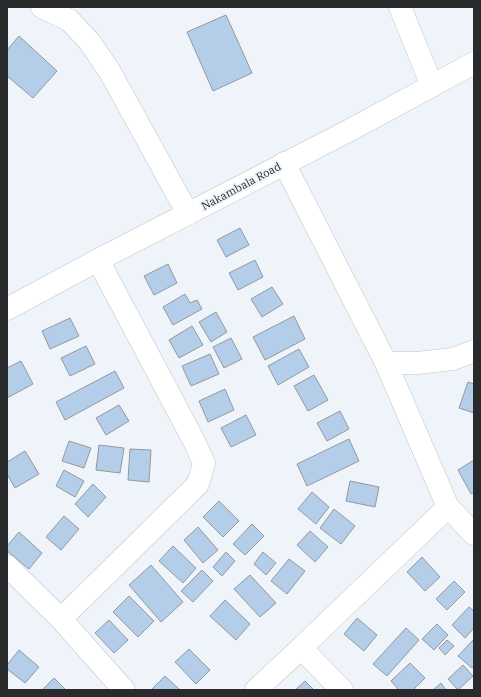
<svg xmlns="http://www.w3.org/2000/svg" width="481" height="697" viewBox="0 0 481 697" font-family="'IBM Plex Serif',serif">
  <rect width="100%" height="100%" fill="#eff4fa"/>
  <g fill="#b4cee9" stroke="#94999e">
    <path d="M 226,15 L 252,73 L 213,91 L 187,32 Z"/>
    <path d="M 19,36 L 57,71 L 33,98 L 7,76 L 7,50 Z"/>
    <path d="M 240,228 L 249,245 L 226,257 L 217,240 Z"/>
    <path d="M 255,260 L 263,277 L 238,290 L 229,273 Z"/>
    <path d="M 168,264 L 177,283 L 154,295 L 144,276 Z"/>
    <path d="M 272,287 L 283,304 L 262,317 L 251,299 Z"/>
    <path d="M 185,294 L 190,303 L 197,300 L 202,309 L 173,325 L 163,307 Z"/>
    <path d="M 216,312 L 227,332 L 211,342 L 199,322 Z"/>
    <path d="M 294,316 L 305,339 L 265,360 L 253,337 Z"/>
    <path d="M 70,318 L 79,336 L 50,349 L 42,331 Z"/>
    <path d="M 192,326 L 203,345 L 179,358 L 169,340 Z"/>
    <path d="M 231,338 L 242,359 L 224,368 L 213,347 Z"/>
    <path d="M 86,346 L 95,364 L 70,376 L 61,358 Z"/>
    <path d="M 299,349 L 309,367 L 278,385 L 268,366 Z"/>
    <path d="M 210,354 L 219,374 L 191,386 L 182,366 Z"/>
    <path d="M 21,361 L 33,384 L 7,398 L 7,368 Z"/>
    <path d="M 115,371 L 124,388 L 65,420 L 56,402 Z"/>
    <path d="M 314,375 L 328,400 L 308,411 L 294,386 Z"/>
    <path d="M 468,382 L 474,384 L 474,413 L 459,408 Z"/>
    <path d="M 225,389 L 234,410 L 208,422 L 199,401 Z"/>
    <path d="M 119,405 L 129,421 L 106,435 L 96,418 Z"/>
    <path d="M 340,411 L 349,429 L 327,441 L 317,423 Z"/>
    <path d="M 246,415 L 256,435 L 231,447 L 221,428 Z"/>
    <path d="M 349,439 L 359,461 L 307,486 L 297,464 Z"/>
    <path d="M 69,441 L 91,448 L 84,468 L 62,461 Z"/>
    <path d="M 99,445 L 124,448 L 120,473 L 96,470 Z"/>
    <path d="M 130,449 L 151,450 L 149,482 L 128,480 Z"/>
    <path d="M 25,451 L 39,474 L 15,488 L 7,474 L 7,462 Z"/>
    <path d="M 474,460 L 474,492 L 471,494 L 458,470 Z"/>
    <path d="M 64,470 L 84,481 L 75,497 L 56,486 Z"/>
    <path d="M 350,481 L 379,487 L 375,507 L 346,501 Z"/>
    <path d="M 93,484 L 106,497 L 88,517 L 75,504 Z"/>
    <path d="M 312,492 L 329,507 L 316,524 L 298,509 Z"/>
    <path d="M 219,501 L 239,521 L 223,537 L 203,517 Z"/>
    <path d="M 334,509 L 355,526 L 341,544 L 320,528 Z"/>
    <path d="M 64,516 L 79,529 L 61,550 L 46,537 Z"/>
    <path d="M 252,524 L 264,536 L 245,555 L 233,544 Z"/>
    <path d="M 198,527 L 218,550 L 203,563 L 184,540 Z"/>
    <path d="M 310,531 L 328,547 L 315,562 L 297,545 Z"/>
    <path d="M 19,532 L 42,553 L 29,569 L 7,551 L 7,546 Z"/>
    <path d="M 173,546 L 196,568 L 183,583 L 159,561 Z"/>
    <path d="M 226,552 L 235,561 L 222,576 L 213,567 Z"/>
    <path d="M 263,552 L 276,563 L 266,575 L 254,564 Z"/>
    <path d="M 422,557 L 440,577 L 425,591 L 407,572 Z"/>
    <path d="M 289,559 L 305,571 L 287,594 L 271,581 Z"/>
    <path d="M 151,565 L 183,602 L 161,622 L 129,585 Z"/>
    <path d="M 202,570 L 213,581 L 193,602 L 181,591 Z"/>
    <path d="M 250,575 L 276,603 L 260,617 L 234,589 Z"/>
    <path d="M 454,581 L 465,592 L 447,610 L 436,599 Z"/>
    <path d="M 129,596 L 154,621 L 138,637 L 113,612 Z"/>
    <path d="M 225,600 L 250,624 L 236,640 L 210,616 Z"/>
    <path d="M 469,607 L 474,611 L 474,628 L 465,638 L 452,625 Z"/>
    <path d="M 357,618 L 377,635 L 364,651 L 344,634 Z"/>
    <path d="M 109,620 L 128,640 L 114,653 L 95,633 Z"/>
    <path d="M 437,624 L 448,635 L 434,650 L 422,639 Z"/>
    <path d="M 406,628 L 419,640 L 387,676 L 373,664 Z"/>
    <path d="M 474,639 L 474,666 L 472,668 L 458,656 Z"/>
    <path d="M 447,640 L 454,646 L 445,655 L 439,648 Z"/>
    <path d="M 189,649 L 210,670 L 196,684 L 175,662 Z"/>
    <path d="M 19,650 L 39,667 L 25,683 L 7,669 L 7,665 Z"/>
    <path d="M 410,663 L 425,678 L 413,690 L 399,690 L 391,681 Z"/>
    <path d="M 463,665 L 473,676 L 458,690 L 448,679 Z"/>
    <path d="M 165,676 L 180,690 L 151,690 Z"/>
    <path d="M 54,678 L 66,690 L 42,690 Z"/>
    <path d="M 305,681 L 314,690 L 295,690 Z"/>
    <path d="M 441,683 L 446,690 L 433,690 Z"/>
  </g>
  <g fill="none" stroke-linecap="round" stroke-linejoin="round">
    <g stroke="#bfc5ca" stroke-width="23">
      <g id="street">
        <path d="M 42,7 L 69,20 L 89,41 L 110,72 L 188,214"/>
        <path d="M 400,7 L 432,86"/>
        <path d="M 284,163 L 386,363 L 448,507 L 474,534"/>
        <path d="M 386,363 L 417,363 L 453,359 L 474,351"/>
        <path d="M 7,566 L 61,619 L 124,690"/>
        <path d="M 61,619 L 198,484 L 204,463 L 194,441 L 98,260"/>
        <path d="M 256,690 L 301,648"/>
        <path d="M 342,690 L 301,648 L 448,507"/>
      </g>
    </g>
    <g stroke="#bfc5ca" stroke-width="23">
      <path id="secondary" d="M 7,309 L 98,260 L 352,129 L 474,63"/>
    </g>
    <use href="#street" stroke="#fff" stroke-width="22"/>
    <use href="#secondary" stroke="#fff" stroke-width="22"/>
  </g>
  <g text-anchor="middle" stroke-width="4" stroke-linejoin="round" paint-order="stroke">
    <g font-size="11" fill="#282a2c" stroke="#eff4fa">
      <text transform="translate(241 186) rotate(-28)" y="4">Nakambala Road</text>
    </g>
  </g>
  <rect width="481" height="697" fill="none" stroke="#282a2c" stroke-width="16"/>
</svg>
